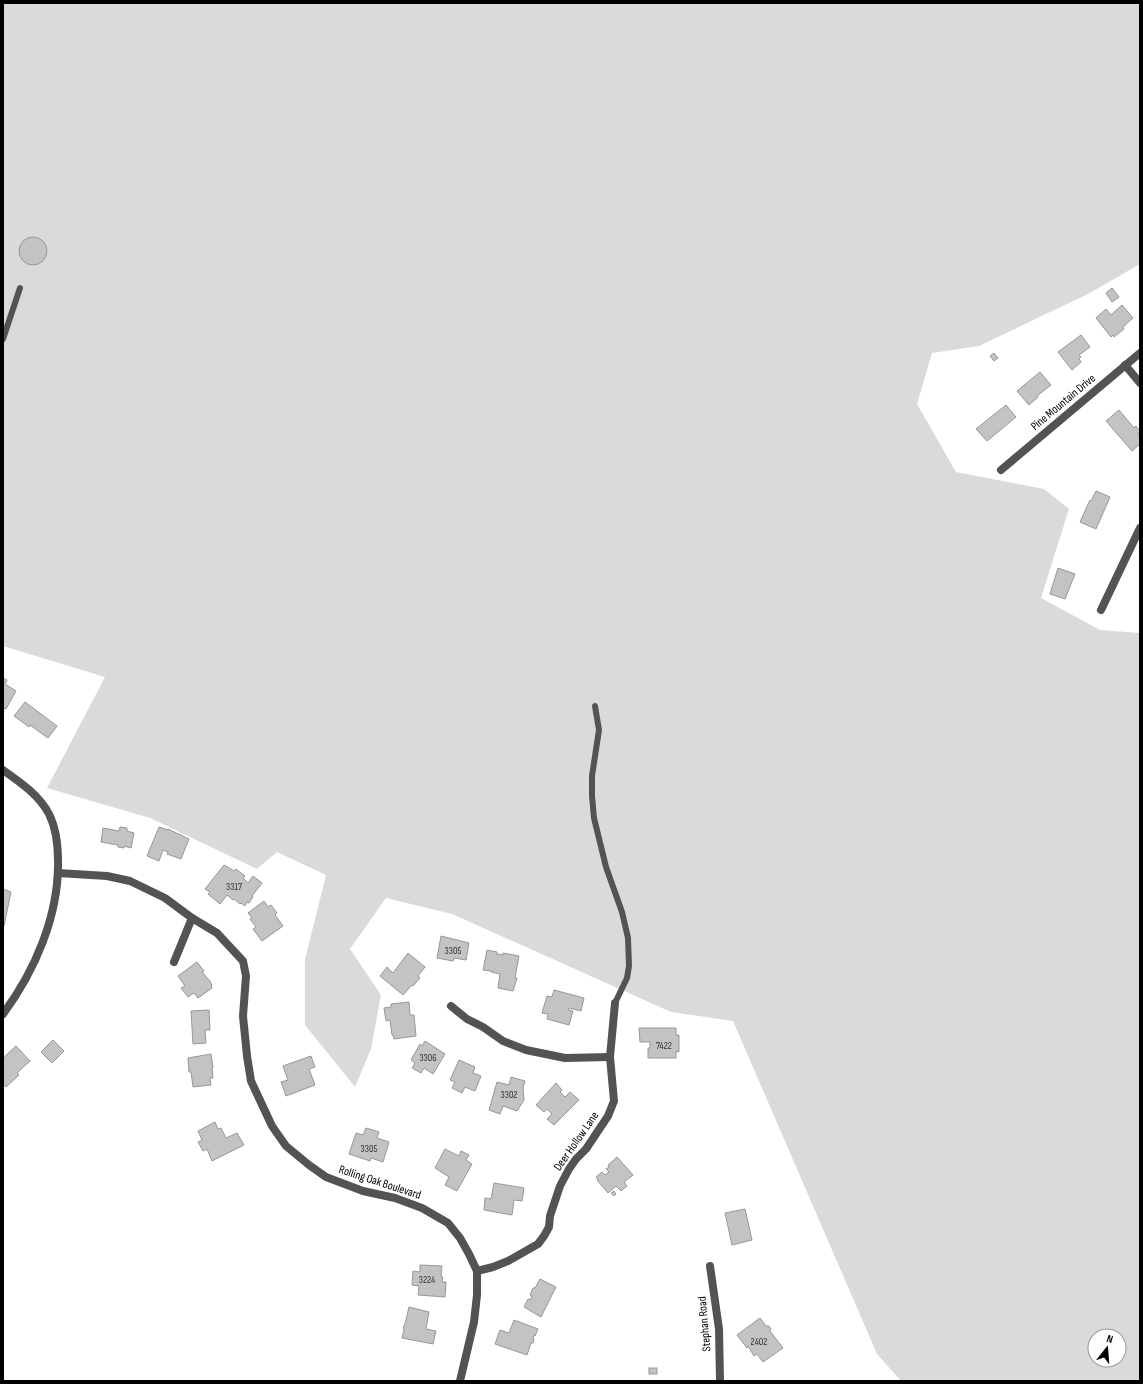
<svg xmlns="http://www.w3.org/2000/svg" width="1143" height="1384" viewBox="0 0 1143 1384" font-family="'Sofia Sans Condensed',sans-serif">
  <rect width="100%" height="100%" fill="#fff"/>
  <path fill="#dadada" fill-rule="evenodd" d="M 3,3 L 1140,3 L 1140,264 L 1088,294 L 979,346 L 932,353 L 917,404 L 956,472 L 1044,489 L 1069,509 L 1041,598 L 1100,630 L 1140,633 L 1140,1381 L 901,1381 L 877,1354 L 733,1021 L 671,1012 L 452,914 L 386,898 L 350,949 L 381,995 L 371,1049 L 355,1087 L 305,1025 L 305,959 L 326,875 L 277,852 L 257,869 L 150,818 L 47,788 L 105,677 L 3,646 ZM 1095,1336 L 1119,1336 L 1119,1360 L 1095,1360 Z"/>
  <g fill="#c3c3c3" stroke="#979797">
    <circle cx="33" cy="251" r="14"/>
    <path d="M 1112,288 L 1119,297 L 1112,302 L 1106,293 Z"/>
    <path d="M 1122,305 L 1133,318 L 1123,327 L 1124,329 L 1114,337 L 1113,335 L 1111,337 L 1096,318 L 1106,309 L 1111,315 Z"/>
    <path d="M 1081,335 L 1090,347 L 1079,355 L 1081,357 L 1079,359 L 1081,362 L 1072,370 L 1058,352 Z"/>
    <path d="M 994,353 L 998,358 L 994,361 L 990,356 Z"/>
    <path d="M 1040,372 L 1051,385 L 1037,396 L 1038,397 L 1029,405 L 1017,391 Z"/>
    <path d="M 1006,405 L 1016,417 L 987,441 L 976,429 Z"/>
    <path d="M 1119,410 L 1134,428 L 1136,426 L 1140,431 L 1138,434 L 1140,436 L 1140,444 L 1132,451 L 1106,421 Z"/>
    <path d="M 1096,491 L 1110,497 L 1096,529 L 1080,522 L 1090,500 L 1091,501 Z"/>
    <path d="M 1058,568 L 1075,574 L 1065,599 L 1050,594 Z"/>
    <path d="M 3,678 L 7,680 L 5,684 L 16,691 L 6,709 L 3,708 Z"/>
    <path d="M 25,702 L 57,726 L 48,738 L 30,725 L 29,727 L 14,716 Z"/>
    <path d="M 120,827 L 127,828 L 127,831 L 134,833 L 131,848 L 124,846 L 124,848 L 118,847 L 118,845 L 101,842 L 103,828 L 119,831 Z"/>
    <path d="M 159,827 L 168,830 L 168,829 L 189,839 L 181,859 L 167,854 L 168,852 L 163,850 L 159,861 L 147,856 Z"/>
    <path d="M 224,865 L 234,871 L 236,869 L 245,876 L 243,878 L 248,883 L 253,876 L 262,883 L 252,896 L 253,897 L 249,903 L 247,902 L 245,906 L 241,903 L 240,904 L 234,899 L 233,900 L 227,895 L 220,904 L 208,894 L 210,892 L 205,889 Z"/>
    <path d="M 3,889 L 11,892 L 4,926 L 3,925 Z"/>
    <path d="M 264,901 L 268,907 L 271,905 L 277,913 L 275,915 L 283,926 L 262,941 L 253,929 L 256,927 L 250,919 L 252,918 L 248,913 Z"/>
    <path d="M 441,936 L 469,943 L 466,960 L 454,958 L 453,961 L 437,958 Z"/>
    <path d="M 487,950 L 497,952 L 497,954 L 503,955 L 503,953 L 519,956 L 515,978 L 517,978 L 513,991 L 498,988 L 500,974 L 491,972 L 491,970 L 490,971 L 483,970 Z"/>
    <path d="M 408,953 L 425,967 L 418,976 L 420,978 L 413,986 L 412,985 L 403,995 L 380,976 L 387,967 L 393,973 Z"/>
    <path d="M 197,962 L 204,971 L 202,972 L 210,981 L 212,986 L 211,987 L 212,988 L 198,998 L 194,993 L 188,997 L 181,988 L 185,986 L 178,976 Z"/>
    <path d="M 554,990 L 584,998 L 581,1011 L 569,1008 L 568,1010 L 573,1011 L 569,1025 L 547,1019 L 548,1014 L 542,1013 L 547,996 L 552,997 Z"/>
    <path d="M 409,1002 L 410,1015 L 414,1015 L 416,1036 L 394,1039 L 393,1035 L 392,1035 L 390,1020 L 386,1021 L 384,1008 L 391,1007 L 391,1004 Z"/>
    <path d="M 209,1010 L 210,1030 L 205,1030 L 206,1043 L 193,1044 L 191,1011 Z"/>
    <path d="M 639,1028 L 676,1028 L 676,1035 L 679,1035 L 679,1052 L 676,1051 L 676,1058 L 648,1058 L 648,1048 L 650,1048 L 650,1042 L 640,1042 Z"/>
    <path d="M 53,1040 L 64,1051 L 52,1063 L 41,1052 Z"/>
    <path d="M 425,1041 L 445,1054 L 433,1074 L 424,1068 L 421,1073 L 412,1068 L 415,1063 L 411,1060 L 420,1044 L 422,1046 Z"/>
    <path d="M 16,1046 L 30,1061 L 17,1073 L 19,1075 L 6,1087 L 3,1084 L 3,1058 Z"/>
    <path d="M 211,1054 L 213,1068 L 212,1068 L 213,1078 L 210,1078 L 211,1085 L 193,1087 L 191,1072 L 189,1072 L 188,1058 Z"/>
    <path d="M 311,1056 L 315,1067 L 309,1069 L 315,1085 L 286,1096 L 281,1082 L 288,1080 L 283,1066 Z"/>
    <path d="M 459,1060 L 475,1067 L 473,1073 L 481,1076 L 475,1091 L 465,1087 L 462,1093 L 452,1088 L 455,1082 L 450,1080 Z"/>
    <path d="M 511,1077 L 525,1081 L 523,1088 L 524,1100 L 517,1111 L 503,1106 L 500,1114 L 489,1110 L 497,1082 L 509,1085 Z"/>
    <path d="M 556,1083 L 562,1090 L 560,1092 L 565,1097 L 570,1092 L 579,1100 L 554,1125 L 547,1119 L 552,1114 L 547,1109 L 544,1112 L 536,1105 Z"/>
    <path d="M 215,1122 L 218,1129 L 221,1128 L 226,1138 L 237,1133 L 244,1145 L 212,1161 L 207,1149 L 203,1151 L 198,1142 L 202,1140 L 198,1131 Z"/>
    <path d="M 366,1128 L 379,1132 L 377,1138 L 389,1142 L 383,1162 L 371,1158 L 370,1161 L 349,1154 L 356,1133 L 363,1135 Z"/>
    <path d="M 445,1149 L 459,1156 L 461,1151 L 469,1155 L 466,1160 L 472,1164 L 457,1191 L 445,1185 L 449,1177 L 435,1168 Z"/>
    <path d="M 617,1157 L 633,1175 L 624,1182 L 627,1186 L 621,1191 L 616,1186 L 608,1193 L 597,1180 L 598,1179 L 596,1177 L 602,1172 L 605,1175 L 609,1172 L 606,1169 L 609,1167 L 608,1165 Z"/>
    <path d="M 494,1183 L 524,1188 L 522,1201 L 514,1200 L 512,1215 L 484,1210 L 485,1198 L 491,1199 Z"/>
    <path d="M 614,1191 L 616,1194 L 614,1196 L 611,1193 Z"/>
    <path d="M 745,1209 L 752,1240 L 732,1245 L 725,1213 Z"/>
    <path d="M 420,1265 L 442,1266 L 441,1277 L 443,1277 L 442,1282 L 446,1282 L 445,1297 L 418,1295 L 419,1286 L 412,1285 L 413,1271 L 420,1272 Z"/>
    <path d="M 540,1279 L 556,1287 L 541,1317 L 524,1307 L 528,1299 L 530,1300 L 532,1296 L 530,1295 L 533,1288 L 535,1288 Z"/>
    <path d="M 409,1307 L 429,1312 L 426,1329 L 436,1331 L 433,1344 L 402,1338 L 404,1330 L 403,1328 L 405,1324 Z"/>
    <path d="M 760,1318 L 766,1326 L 769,1326 L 771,1329 L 770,1331 L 783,1348 L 763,1362 L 757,1354 L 754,1356 L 748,1346 L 747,1348 L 737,1335 Z"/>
    <path d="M 514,1320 L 538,1329 L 535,1336 L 534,1335 L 533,1338 L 534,1339 L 533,1343 L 531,1343 L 527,1355 L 495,1344 L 500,1330 L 509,1333 Z"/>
    <rect x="649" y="1368" width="8" height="6"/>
  </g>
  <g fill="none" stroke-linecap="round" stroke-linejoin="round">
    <g stroke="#535353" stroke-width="6">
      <path d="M 3,339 L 20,288"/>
      <path d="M 595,706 L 599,730 L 592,776 L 592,796 L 594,818 L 606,867 L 622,912 L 628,938 L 629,966 L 627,978 L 615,1003"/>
    </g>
    <g stroke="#535353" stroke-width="8">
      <path d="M 1125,365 L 1140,383"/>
      <path d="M 1001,470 L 1140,353"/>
      <path d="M 1101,610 L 1140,528"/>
      <path d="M 3,770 C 20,782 39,795 49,814 C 56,828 58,845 58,861 C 59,915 35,971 3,1014"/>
      <path d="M 58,873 L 107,876 L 130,881 L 165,898 L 192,918 L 217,933 L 243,961 L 246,976 L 243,1016 L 247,1056 L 251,1081 L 272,1126 L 286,1146 L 309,1165 L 326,1177 L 363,1191 L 395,1198 L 422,1208 L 448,1223 L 460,1238 L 469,1254 L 477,1271 L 477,1295 L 474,1322 L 460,1381"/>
      <path d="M 174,962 L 192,918"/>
      <path d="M 451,1006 L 467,1019 L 483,1027 L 503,1041 L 526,1050 L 565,1058 L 610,1057"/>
      <path d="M 710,1266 L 719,1329 L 720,1381"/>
      <path d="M 477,1271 L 493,1267 L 508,1261 L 538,1244 L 544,1236 L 549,1227 L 550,1216 L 560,1186 L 569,1169 L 576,1159 L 586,1149 L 608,1116 L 614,1101 L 610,1057 L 615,1003"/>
    </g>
  </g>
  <g text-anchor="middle" stroke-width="3" stroke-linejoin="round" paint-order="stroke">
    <g font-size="10" fill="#313131">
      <text x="234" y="890">3317</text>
      <text x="453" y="954">3305</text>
      <text x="664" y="1049">7422</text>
      <text x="428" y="1061">3306</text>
      <text x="509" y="1098">3302</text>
      <text x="369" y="1152">3305</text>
      <text x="427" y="1283">3224</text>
      <text x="759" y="1345">2402</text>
    </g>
    <g font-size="12" fill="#000" stroke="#fff">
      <text transform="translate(1063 402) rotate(-40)" y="4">Pine Mountain Drive</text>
      <text transform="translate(576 1141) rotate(-55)" y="4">Deer Hollow Lane</text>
      <text transform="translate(380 1182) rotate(18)" y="4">Rolling Oak Boulevard</text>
      <text transform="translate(704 1324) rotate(-95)" y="4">Stephan Road</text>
    </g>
  </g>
  <rect width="1143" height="1384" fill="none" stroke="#000000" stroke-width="8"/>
  <g transform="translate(1107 1348) rotate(17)"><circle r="19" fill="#ffffff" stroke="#999999"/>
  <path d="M0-3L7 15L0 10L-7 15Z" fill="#000000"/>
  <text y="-6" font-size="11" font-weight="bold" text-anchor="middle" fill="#000000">N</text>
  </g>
</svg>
